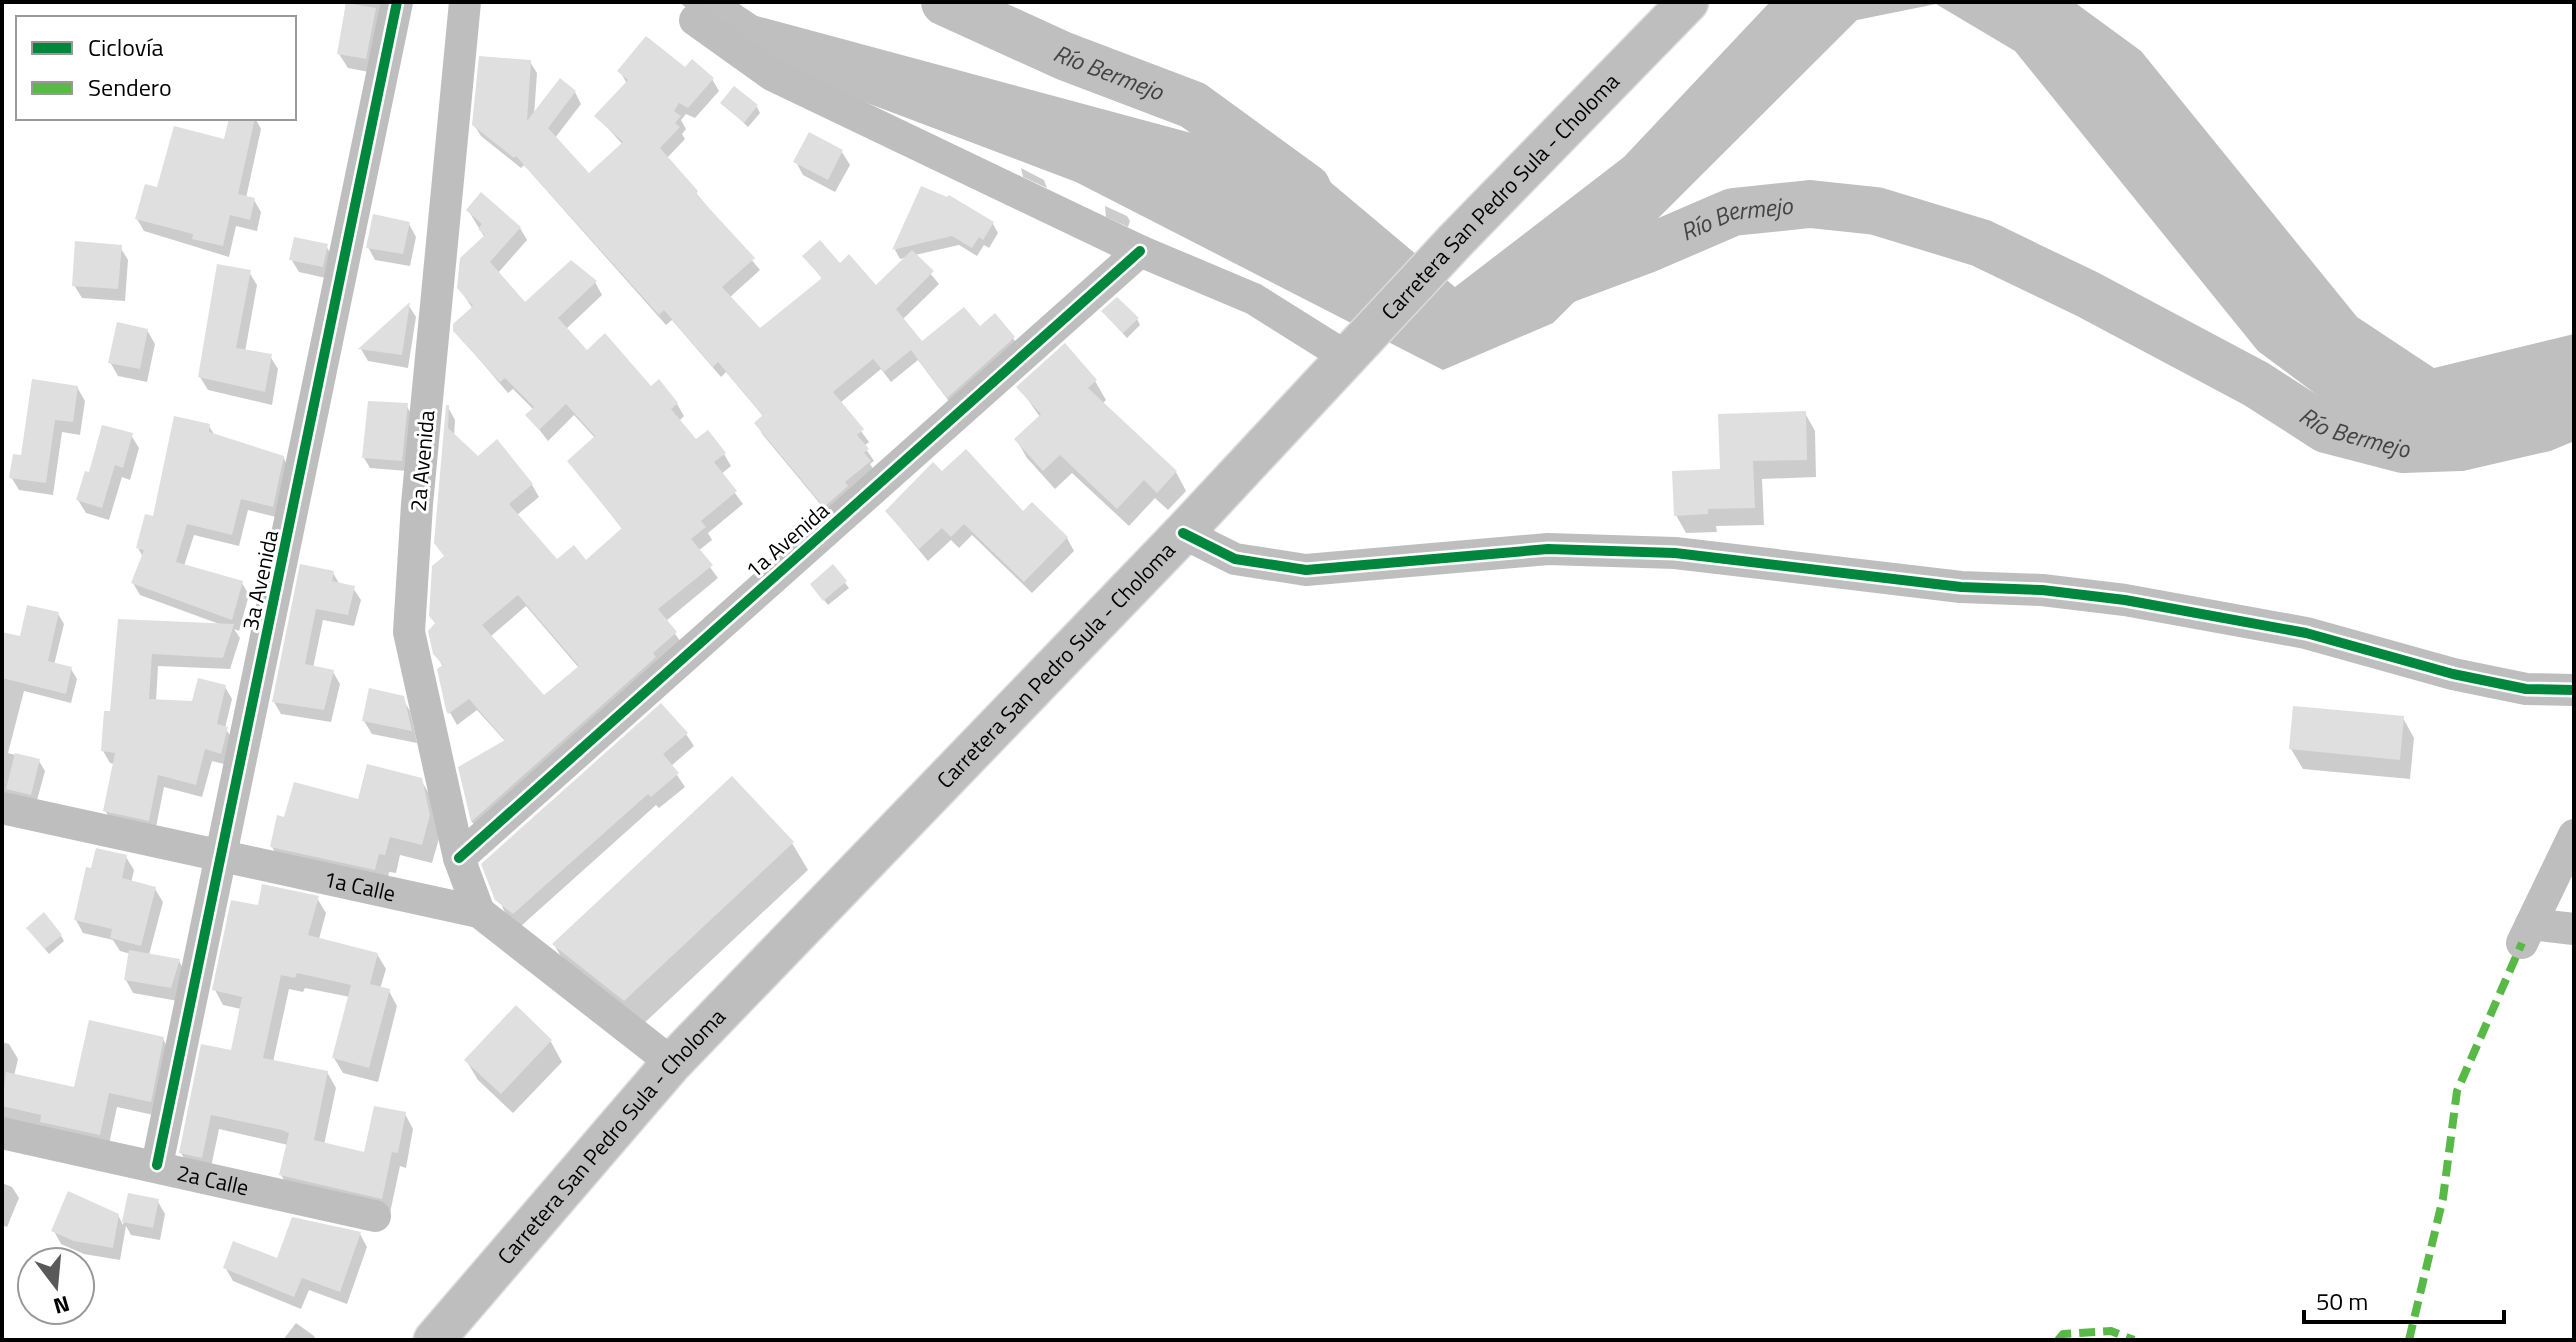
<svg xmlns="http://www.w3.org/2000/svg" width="2576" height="1342" viewBox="0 0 2576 1342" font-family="'Titillium Web',sans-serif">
  <rect width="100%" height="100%" fill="#fff"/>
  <path fill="#bfbfbf" d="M 679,2 L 736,2 L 757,16 L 1310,165 L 1455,287 L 1624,157 L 1770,2 L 2074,2 L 2141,51 L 2357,317 L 2434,368 L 2574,334 L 2574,432 L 2492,457 L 2364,430 L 2258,351 L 2015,51 L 1936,4 L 1857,20 L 1553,323 L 1443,370 L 1076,182 L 751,59 Z"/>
  <g fill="#0003" fill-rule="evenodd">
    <path d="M 346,2 L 387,2 L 374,73 L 348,68 L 339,54 Z"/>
    <path d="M 530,62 L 537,73 L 534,116 L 575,92 L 581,104 L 555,138 L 589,176 L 623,145 L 597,116 L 627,84 L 620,71 L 685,69 L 712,79 L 719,91 L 695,118 L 686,114 L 681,120 L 686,129 L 682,134 L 685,139 L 667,158 L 760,270 L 729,298 L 760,331 L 823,280 L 805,256 L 840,265 L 876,288 L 907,257 L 900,259 L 895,250 L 922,188 L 993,224 L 998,233 L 989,248 L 984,245 L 977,256 L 959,245 L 915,255 L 939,284 L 902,320 L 922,344 L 980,328 L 1013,338 L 1020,349 L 954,408 L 918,360 L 891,382 L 881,369 L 840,403 L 869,442 L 864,446 L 874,461 L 870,464 L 876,473 L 831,517 L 763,435 L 756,423 L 764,417 L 726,372 L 721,377 L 672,320 L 666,325 L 524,165 L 521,168 L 481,136 L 474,125 Z"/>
    <path d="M 723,103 L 757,107 L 760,113 L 748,127 Z"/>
    <path d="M 231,118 L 255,118 L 261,129 L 246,198 L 254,200 L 261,212 L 257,231 L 236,226 L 229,257 L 144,231 L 137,219 L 158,189 L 225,142 Z"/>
    <path d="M 842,152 L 850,165 L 835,192 L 803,175 L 796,162 Z"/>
    <path d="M 1021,168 L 1044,180 L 1047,188 L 1023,177 Z"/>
    <path d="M 1105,206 L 1127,216 L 1130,221 L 1128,227 L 1106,217 Z"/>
    <path d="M 468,210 L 520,228 L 527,240 L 498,273 L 524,305 L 595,282 L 602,295 L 566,329 L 587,352 L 677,404 L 684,416 L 679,421 L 696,442 L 724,454 L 731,466 L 721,474 L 743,504 L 708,533 L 712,540 L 698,551 L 718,578 L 666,621 L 683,645 L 479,833 L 472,822 L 461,768 L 506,742 L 477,710 L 457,725 L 448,709 L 443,667 L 435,653 L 445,558 L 448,407 L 455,420 L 454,437 L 478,459 L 532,485 L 539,497 L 517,515 L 556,562 L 586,562 L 623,530 L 570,462 L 596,439 L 574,415 L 548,441 L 528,415 L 534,410 L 513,389 L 508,393 L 455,331 L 473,309 L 459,288 L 485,238 ZM 526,606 L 579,668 L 544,698 L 490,637 Z"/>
    <path d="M 409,224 L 416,237 L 410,266 L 375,260 L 368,247 Z"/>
    <path d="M 326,246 L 334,259 L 330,279 L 299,272 L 291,259 Z"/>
    <path d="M 120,247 L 128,260 L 125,301 L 82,298 L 74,285 Z"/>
    <path d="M 249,272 L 257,285 L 245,352 L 270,356 L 278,369 L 272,405 L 208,390 L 200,377 Z"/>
    <path d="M 409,306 L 416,317 L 408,368 L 368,361 L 361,349 Z"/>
    <path d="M 1103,312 L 1137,319 L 1140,325 L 1127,338 Z"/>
    <path d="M 147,330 L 155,344 L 147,382 L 118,376 L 110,362 Z"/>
    <path d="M 1095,381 L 1106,400 L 1102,404 L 1176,472 L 1186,491 L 1168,510 L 1155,498 L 1129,526 L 1072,473 L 1055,489 L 1027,458 L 1016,439 L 1040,417 L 1019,387 Z"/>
    <path d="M 77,387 L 85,401 L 80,435 L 62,432 L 53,495 L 19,490 L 11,477 Z"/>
    <path d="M 406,405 L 412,415 L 407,471 L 370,468 L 364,458 Z"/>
    <path d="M 1805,413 L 1815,431 L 1816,477 L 1762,479 L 1764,525 L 1716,526 L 1717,532 L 1686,533 L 1676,515 Z"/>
    <path d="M 209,426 L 215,436 L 283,457 L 290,470 L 280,518 L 248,510 L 239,546 L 194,535 L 184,566 L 242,583 L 249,595 L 239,631 L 234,629 L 240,638 L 230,669 L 158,666 L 156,701 L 194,703 L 225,687 L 232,699 L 225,728 L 234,741 L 228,765 L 212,761 L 202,797 L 164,787 L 155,832 L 112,823 L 105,810 L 115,764 L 110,763 L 103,751 L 111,713 L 119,621 L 222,625 L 140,595 L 133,583 L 143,557 L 138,548 Z"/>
    <path d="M 131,435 L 139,448 L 130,480 L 122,477 L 109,520 L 86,513 L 78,500 L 91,475 Z"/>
    <path d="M 942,474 L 1067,538 L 1074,551 L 1032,593 L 972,535 L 959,548 L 951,540 L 928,561 L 887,512 Z"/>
    <path d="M 302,566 L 333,573 L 340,585 L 353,588 L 361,600 L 354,626 L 323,620 L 313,668 L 333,672 L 340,684 L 331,722 L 281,714 L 274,702 Z"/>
    <path d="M 833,567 L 849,588 L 828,605 L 816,590 Z"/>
    <path d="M 58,614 L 64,624 L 54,665 L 71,669 L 77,679 L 71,703 L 24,691 L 8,753 L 39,761 L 45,771 L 36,804 L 2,800 L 2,634 L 22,639 Z"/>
    <path d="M 402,698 L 410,711 L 417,743 L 372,734 L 364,721 Z"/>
    <path d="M 2403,718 L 2414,738 L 2410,779 L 2303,769 L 2291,749 Z"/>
    <path d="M 686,734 L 694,746 L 671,766 L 685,787 L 659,808 L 656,805 L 521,926 L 505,913 L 484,864 Z"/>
    <path d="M 421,780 L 432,799 L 440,835 L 432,863 L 400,855 L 396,873 L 389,872 L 386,888 L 283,866 L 272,847 L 286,819 L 359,801 Z"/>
    <path d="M 792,843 L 808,870 L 640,1027 L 569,971 L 554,944 Z"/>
    <path d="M 126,857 L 134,870 L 131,883 L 155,889 L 163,902 L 149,955 L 179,961 L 186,974 L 178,1001 L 133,993 L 126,980 L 131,954 L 120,951 L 113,940 L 83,933 L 76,920 Z"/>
    <path d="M 317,898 L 326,913 L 319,939 L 377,954 L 386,969 L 380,989 L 389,991 L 397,1006 L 378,1082 L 343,1073 L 334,1058 L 350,997 L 305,988 L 303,992 L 289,989 L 273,1062 L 327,1072 L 336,1088 L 324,1145 L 366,1154 L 405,1114 L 413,1129 L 406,1168 L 400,1166 L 390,1213 L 290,1190 L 281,1175 L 288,1145 L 219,1129 L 210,1172 L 190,1168 L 181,1153 L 233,1052 L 241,1009 L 223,1005 L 215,990 L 259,908 Z"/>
    <path d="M 32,934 L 61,936 L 64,941 L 49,954 Z"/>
    <path d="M 516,1008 L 551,1042 L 562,1062 L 513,1113 L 478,1080 L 466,1060 Z"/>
    <path d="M 163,1039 L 171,1054 L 158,1116 L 117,1107 L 108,1149 L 2,1119 L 2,1042 L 9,1044 L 18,1059 L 14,1076 L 75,1090 Z"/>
    <path d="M 2,1183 L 12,1187 L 19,1198 L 7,1227 L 2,1225 Z"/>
    <path d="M 129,1195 L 157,1200 L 165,1214 L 160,1240 L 131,1235 L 126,1226 L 120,1260 L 84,1254 L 61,1244 L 54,1231 L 118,1215 L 123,1225 Z"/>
    <path d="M 360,1234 L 367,1247 L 347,1304 L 309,1290 L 301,1309 L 233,1281 L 225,1267 L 279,1260 Z"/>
    <path d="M 296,1323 L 314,1336 L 316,1340 L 283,1340 Z"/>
  </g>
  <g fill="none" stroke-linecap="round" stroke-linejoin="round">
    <g stroke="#bfbfbf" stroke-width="48">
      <path id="s1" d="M 945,2 L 1064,56 L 1193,105 L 1307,188"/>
      <path id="s2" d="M 1553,284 L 1647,249 L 1733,212 L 1810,204 L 1876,211 L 1981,243 L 2087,294 L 2256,384 L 2326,429 L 2403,449 L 2460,447 L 2543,428 L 2574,415"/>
    </g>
  </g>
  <g fill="#dfdfdf" fill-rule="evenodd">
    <path d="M 346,3 L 376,8 L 366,59 L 337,54 Z"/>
    <path d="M 646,36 L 685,67 L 692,59 L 714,78 L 688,108 L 679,103 L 674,111 L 681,116 L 675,123 L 680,127 L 660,148 L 698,191 L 696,194 L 755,258 L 722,287 L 760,328 L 822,278 L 802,256 L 820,240 L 840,263 L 849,254 L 876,285 L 912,250 L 934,271 L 896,309 L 922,341 L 964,307 L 980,326 L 995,313 L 1015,337 L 947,398 L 911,350 L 884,372 L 873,359 L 833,392 L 864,429 L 857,435 L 869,449 L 864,453 L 871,461 L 845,482 L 848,486 L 824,507 L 754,423 L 763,415 L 718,362 L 713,367 L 664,310 L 659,315 L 516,156 L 514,158 L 472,125 L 479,56 L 531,60 L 527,121 L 560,78 L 576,91 L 548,128 L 589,173 L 623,142 L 594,116 L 628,80 L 617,71 Z"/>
    <path d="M 734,86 L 758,105 L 744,123 L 720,103 Z"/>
    <path d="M 229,118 L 255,118 L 238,194 L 255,198 L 250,220 L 230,215 L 223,246 L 192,239 L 193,234 L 135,219 L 145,184 L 157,187 L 174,126 L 224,139 Z"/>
    <path d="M 809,132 L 843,150 L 828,180 L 793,162 Z"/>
    <path d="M 921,186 L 947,197 L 949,195 L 994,222 L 983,240 L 979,237 L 972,248 L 952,236 L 892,250 Z"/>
    <path d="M 481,192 L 521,227 L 490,262 L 525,302 L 571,260 L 597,281 L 558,318 L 587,350 L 605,333 L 651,386 L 659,379 L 678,403 L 671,409 L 696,439 L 708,430 L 726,453 L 714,462 L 737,491 L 701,521 L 706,527 L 691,539 L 713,565 L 658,609 L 677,632 L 653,653 L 656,657 L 471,822 L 458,767 L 505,740 L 469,699 L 448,714 L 446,710 L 437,669 L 443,665 L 433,654 L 428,631 L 435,623 L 429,616 L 432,566 L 444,556 L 434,543 L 446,405 L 449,405 L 448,428 L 478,456 L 497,439 L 533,484 L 509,504 L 557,559 L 574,545 L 586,560 L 622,528 L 567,461 L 595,436 L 566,404 L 539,430 L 525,415 L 534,407 L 505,378 L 500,382 L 453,331 L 453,324 L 473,306 L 457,288 L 460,258 L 485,235 L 478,229 L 482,224 L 466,210 ZM 518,595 L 579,666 L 544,695 L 482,625 Z"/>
    <path d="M 373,214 L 410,222 L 403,254 L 366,248 Z"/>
    <path d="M 294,237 L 328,244 L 323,267 L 289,260 Z"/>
    <path d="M 75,241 L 122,245 L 118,289 L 72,286 Z"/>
    <path d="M 217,264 L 251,270 L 236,348 L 272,354 L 265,392 L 198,377 Z"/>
    <path d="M 1117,297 L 1139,318 L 1123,333 L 1101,311 Z"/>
    <path d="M 410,302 L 402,355 L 358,349 Z"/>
    <path d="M 117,322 L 148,329 L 140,369 L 108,363 Z"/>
    <path d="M 1065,343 L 1097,380 L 1088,388 L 1177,471 L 1157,493 L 1144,480 L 1117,509 L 1060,455 L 1043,471 L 1014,439 L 1041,414 L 1016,387 Z"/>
    <path d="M 32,379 L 78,386 L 73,422 L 55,420 L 46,483 L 9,478 L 13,454 L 21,455 Z"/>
    <path d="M 368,401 L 408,403 L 402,461 L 362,458 Z"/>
    <path d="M 1806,411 L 1807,460 L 1753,461 L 1755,508 L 1708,509 L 1708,514 L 1674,516 L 1672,471 L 1720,469 L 1718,414 Z"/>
    <path d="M 174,416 L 210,424 L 209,432 L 284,456 L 273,507 L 241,499 L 232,535 L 187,524 L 176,562 L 243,581 L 232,620 L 131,583 L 144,550 L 136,548 L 145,514 L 153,516 Z"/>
    <path d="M 102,425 L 133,433 L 123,468 L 115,465 L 102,508 L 76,500 L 85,471 L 89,472 Z"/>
    <path d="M 966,449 L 1023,511 L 1032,502 L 1068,537 L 1024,582 L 964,524 L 951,537 L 942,528 L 919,549 L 885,511 L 933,462 L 942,471 Z"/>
    <path d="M 300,564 L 334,571 L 332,581 L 355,586 L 348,615 L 316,609 L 305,664 L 334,670 L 324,710 L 272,702 Z"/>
    <path d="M 833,564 L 847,581 L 823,601 L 810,584 Z"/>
    <path d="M 27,605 L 59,612 L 48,661 L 72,667 L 66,694 L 2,678 L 2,632 L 20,636 Z"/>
    <path d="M 118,619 L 234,624 L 223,658 L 152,654 L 149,699 L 192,701 L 198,678 L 226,685 L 217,724 L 228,727 L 221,754 L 205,749 L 196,785 L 158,775 L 149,821 L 103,811 L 115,753 L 101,751 L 104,711 L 110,711 Z"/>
    <path d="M 369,688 L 404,696 L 412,731 L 362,721 Z"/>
    <path d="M 661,703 L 688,733 L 663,754 L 679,773 L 651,797 L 648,794 L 513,914 L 495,900 L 481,864 Z"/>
    <path d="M 2293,706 L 2404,716 L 2400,760 L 2289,749 Z"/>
    <path d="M 15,753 L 40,759 L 31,795 L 6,789 Z"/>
    <path d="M 367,764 L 422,778 L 430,815 L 422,845 L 390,837 L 385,855 L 379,854 L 375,870 L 270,847 L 277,815 L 284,817 L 294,782 L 358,799 Z"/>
    <path d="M 732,776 L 794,842 L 624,1001 L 552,944 Z"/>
    <path d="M 96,848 L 127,855 L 122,878 L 156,887 L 141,946 L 110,938 L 112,929 L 74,920 L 86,867 L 91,868 Z"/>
    <path d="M 262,884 L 319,896 L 308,935 L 378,953 L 370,984 L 390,989 L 369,1068 L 332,1058 L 351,985 L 297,973 L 295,978 L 281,975 L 263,1058 L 328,1071 L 314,1140 L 364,1152 L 374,1106 L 406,1112 L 398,1153 L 392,1152 L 382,1199 L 279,1175 L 289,1133 L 282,1130 L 211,1115 L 202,1158 L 179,1153 L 201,1044 L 231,1050 L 242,997 L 212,990 L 231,900 L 258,905 Z"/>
    <path d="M 44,912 L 62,935 L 45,949 L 26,928 Z"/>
    <path d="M 129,950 L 180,959 L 171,988 L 124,980 Z"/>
    <path d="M 516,1005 L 552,1040 L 501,1094 L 464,1060 Z"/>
    <path d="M 89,1020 L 164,1037 L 151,1102 L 109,1093 L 100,1135 L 40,1122 L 41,1115 L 2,1106 L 6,1072 L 74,1087 Z"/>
    <path d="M 68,1191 L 119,1214 L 113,1248 L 74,1241 L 51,1231 Z"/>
    <path d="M 128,1193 L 159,1199 L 153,1228 L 122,1222 Z"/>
    <path d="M 292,1217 L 361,1232 L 340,1292 L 302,1278 L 294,1297 L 223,1268 L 233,1241 L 277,1258 Z"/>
  </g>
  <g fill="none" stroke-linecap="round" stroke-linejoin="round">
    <g stroke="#dbdbdb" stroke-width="43">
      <g id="major">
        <path id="s5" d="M 434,1340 L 672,1063 L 1183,533 L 1457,239 L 1688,2"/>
      </g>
    </g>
    <g stroke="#bebebe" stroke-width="32">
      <path d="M 465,2 L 417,504 L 409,632 L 459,858 L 479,912"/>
      <path d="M 695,20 L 772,75 L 1140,251 L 1254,299 L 1332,348 L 1344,360"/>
      <path d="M 1183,533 L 1235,559 L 1306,570 L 1548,549 L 1675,553 L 1961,587 L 2042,590 L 2125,600 L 2306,633 L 2453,674 L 2526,689 L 2574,690"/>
      <path id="s3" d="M 2,808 L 479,912 L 672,1063"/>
      <path d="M 459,858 L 1140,251"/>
      <path d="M 2531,924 L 2574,929"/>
      <path d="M 2522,943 L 2574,835"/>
      <path id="s4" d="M 2,1133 L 375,1216"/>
      <path d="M 157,1165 L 397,2"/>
    </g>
    <use href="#major" stroke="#bebebe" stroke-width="40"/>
    <g stroke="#58b947" stroke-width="8" stroke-dasharray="16 8" stroke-linecap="butt">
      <path d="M 2058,1340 L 2063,1334 L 2111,1331 L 2134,1340"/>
      <path d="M 2409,1340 L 2443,1198 L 2457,1091 L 2522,943"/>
    </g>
    <g stroke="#fff" stroke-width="15">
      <g id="cycleway">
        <path d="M 1183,533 L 1235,559 L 1306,570 L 1548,549 L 1675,553 L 1961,587 L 2042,590 L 2125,600 L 2306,633 L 2453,674 L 2526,689 L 2574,690"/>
        <path d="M 459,858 L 1140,251"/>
        <path d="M 157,1165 L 397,2"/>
      </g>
    </g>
    <use href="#cycleway" stroke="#00873e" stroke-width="10"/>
  </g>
  <g text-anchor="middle" stroke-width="6" stroke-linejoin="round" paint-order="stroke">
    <g font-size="22" fill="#000" stroke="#fff">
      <text dy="8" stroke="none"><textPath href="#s5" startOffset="1564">Carretera San Pedro Sula - Choloma</textPath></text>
      <text transform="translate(422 461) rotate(-85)" y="8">2a Avenida</text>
      <text transform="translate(787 540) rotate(-41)" y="8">1a Avenida</text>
      <text transform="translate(260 580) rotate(-78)" y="8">3a Avenida</text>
      <text dy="8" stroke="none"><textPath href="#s5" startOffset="918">Carretera San Pedro Sula - Choloma</textPath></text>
      <text dy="8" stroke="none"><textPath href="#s3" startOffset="366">1a Calle</textPath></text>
      <text dy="8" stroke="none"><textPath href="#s5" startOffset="270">Carretera San Pedro Sula - Choloma</textPath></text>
      <text dy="8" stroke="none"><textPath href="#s4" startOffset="216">2a Calle</textPath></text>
    </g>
    <g font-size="24" font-style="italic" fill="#444" stroke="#fff">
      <text dy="8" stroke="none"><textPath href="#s1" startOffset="178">Río Bermejo</textPath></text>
      <text dy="8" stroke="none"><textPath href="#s2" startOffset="196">Río Bermejo</textPath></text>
      <text dy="8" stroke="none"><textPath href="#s2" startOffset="868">Río Bermejo</textPath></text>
    </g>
  </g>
  <rect width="2576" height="1342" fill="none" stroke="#000000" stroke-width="8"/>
  <rect x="16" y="16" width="280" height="104" fill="#ffffff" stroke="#999999" stroke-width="2"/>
  <rect x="32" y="42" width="40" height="12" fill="#00873e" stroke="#999999" stroke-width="2"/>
  <text x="88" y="56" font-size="24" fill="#000000">Ciclovía</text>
  <rect x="32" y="82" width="40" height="12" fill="#58b947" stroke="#999999" stroke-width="2"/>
  <text x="88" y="96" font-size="24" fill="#000000">Sendero</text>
  <g transform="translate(56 1286) rotate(164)"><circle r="38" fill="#ffffff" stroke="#999999" stroke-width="2"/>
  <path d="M0-6L14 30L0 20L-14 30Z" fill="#595959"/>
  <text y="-12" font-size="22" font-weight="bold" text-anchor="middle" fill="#000000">N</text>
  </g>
  <path d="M2304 1310v12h200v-12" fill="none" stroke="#000000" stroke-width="4"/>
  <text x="2316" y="1310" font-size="24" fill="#000000" stroke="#ffffff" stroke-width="6" paint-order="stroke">50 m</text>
</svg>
